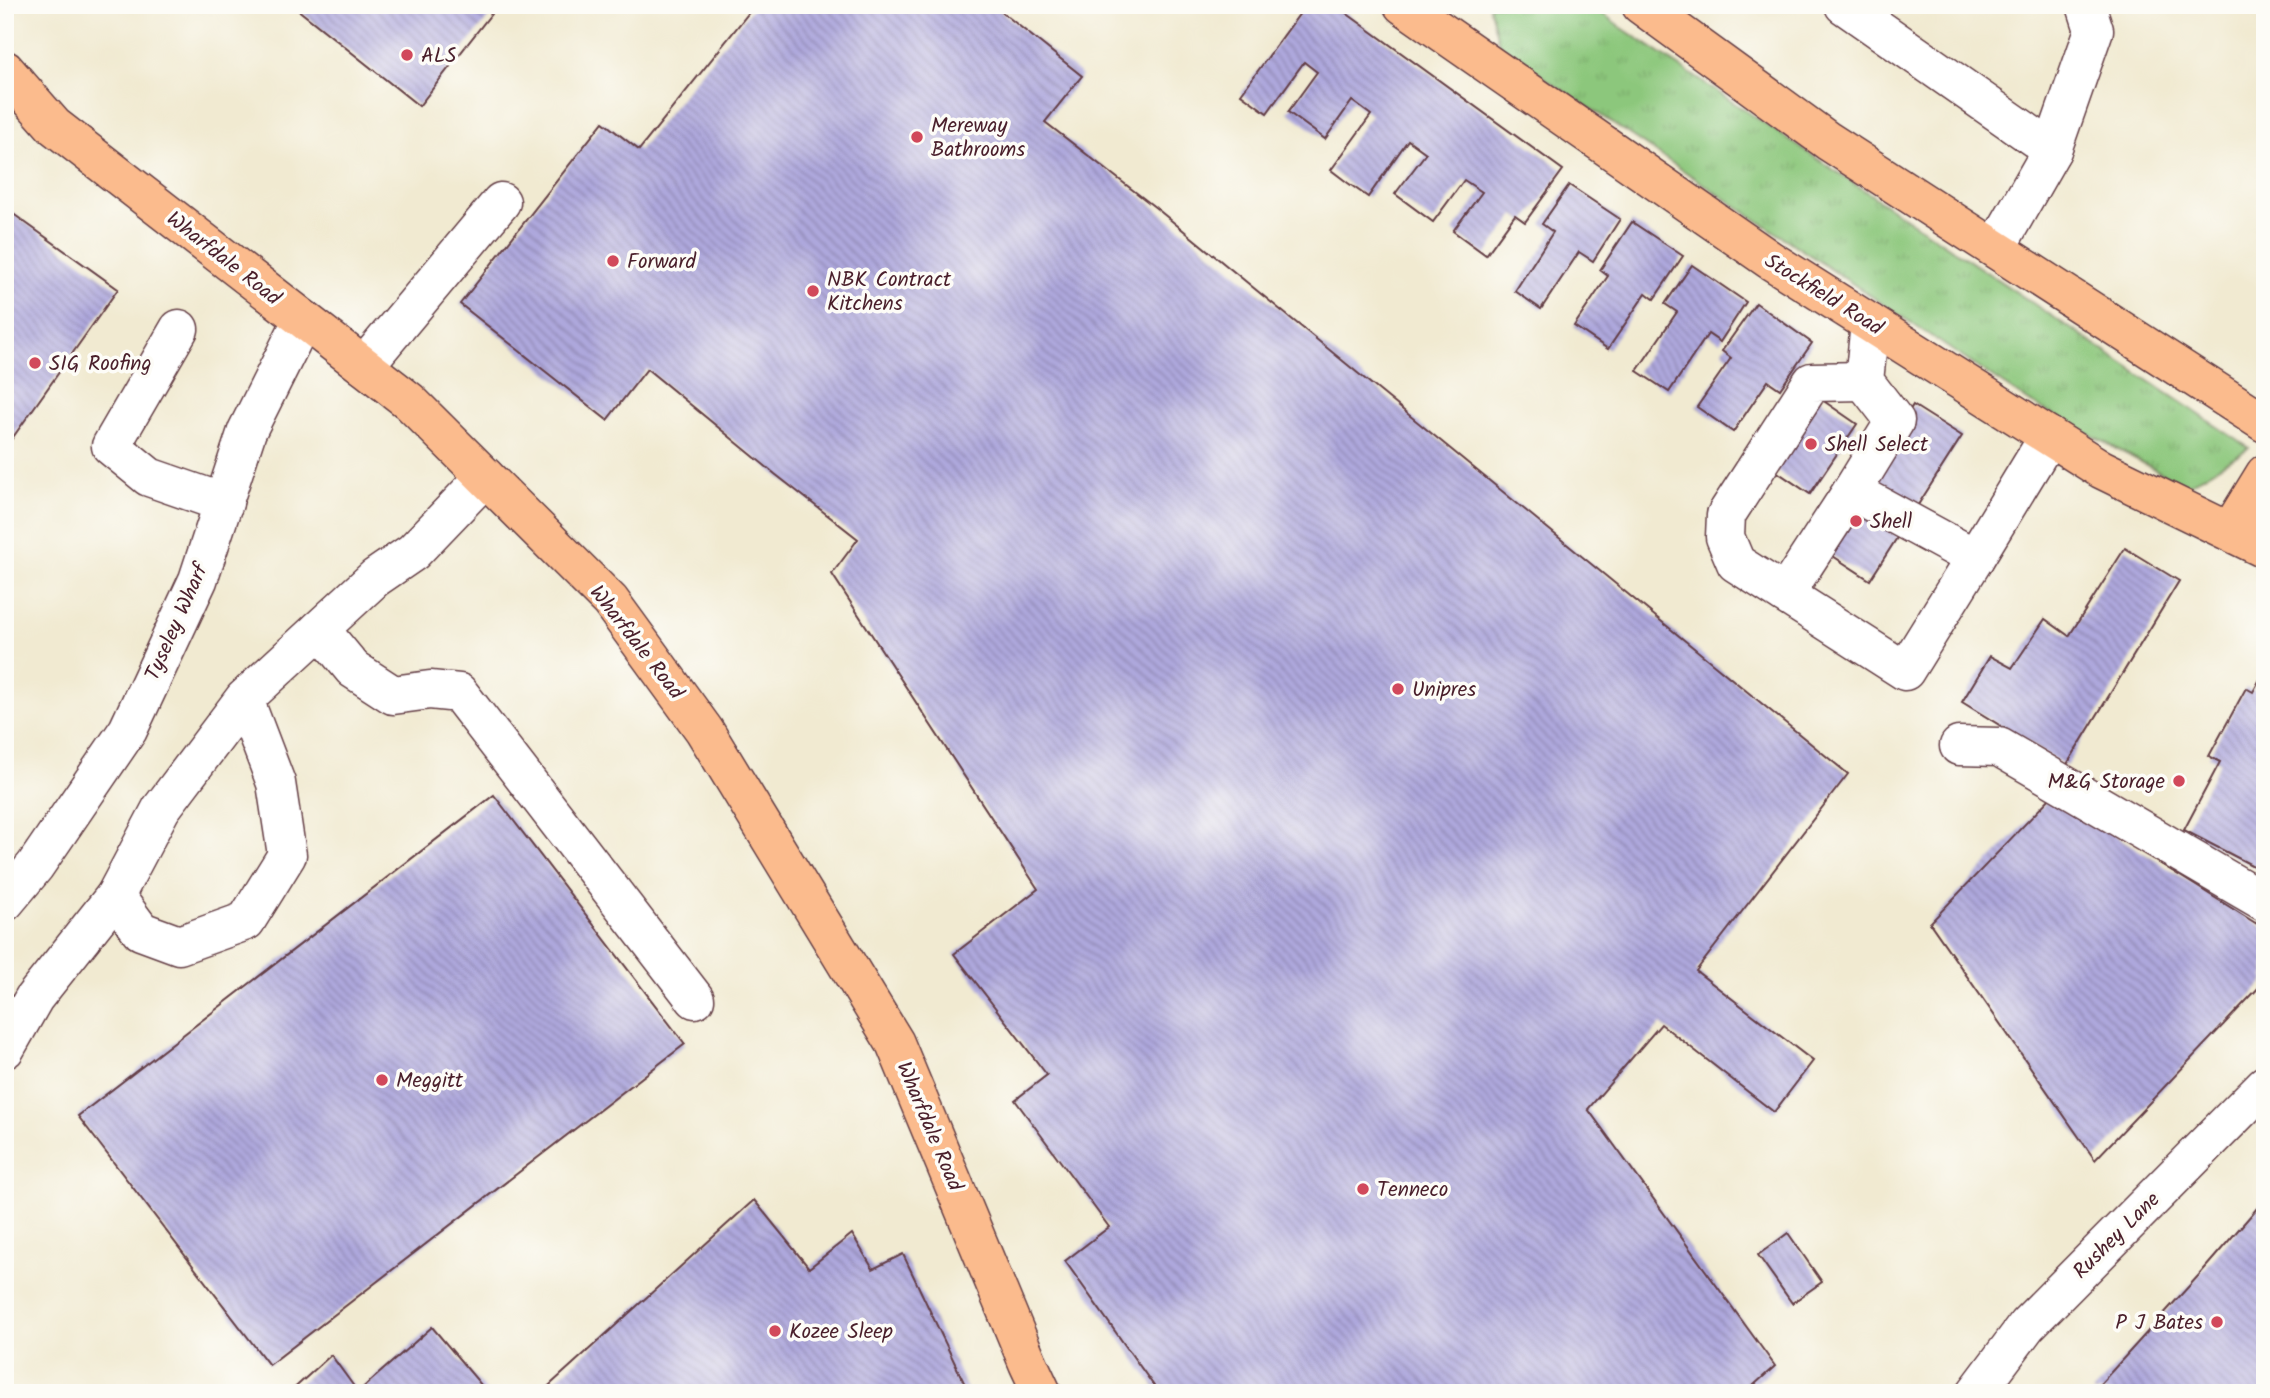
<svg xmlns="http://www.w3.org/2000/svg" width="2270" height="1398" viewBox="0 0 2270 1398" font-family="Kalam,sans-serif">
  <defs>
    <pattern id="grass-tufts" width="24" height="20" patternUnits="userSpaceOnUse" patternTransform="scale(1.75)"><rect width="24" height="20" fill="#8cc77c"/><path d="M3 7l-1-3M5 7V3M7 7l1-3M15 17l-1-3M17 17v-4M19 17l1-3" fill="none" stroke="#7aaa6b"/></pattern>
    <pattern id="building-back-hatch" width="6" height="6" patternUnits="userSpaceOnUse" patternTransform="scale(1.75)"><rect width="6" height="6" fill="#aea8dd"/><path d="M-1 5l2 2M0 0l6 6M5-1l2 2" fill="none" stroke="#9088b3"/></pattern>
  </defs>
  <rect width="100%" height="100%" fill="#fdfcf7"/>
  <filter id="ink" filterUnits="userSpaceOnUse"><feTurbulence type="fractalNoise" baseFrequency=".0143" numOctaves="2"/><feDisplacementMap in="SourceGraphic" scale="14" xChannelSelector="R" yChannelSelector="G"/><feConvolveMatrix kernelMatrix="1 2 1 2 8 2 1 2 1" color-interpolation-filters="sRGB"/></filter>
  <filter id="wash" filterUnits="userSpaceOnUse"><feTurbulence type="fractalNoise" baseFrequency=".00686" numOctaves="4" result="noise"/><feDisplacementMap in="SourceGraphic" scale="28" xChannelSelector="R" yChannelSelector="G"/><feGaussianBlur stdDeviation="1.57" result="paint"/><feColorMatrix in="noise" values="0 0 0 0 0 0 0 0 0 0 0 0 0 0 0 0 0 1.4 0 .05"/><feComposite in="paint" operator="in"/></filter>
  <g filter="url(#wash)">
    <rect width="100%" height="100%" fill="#f1ead1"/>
    <path fill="url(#grass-tufts)" stroke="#6b7354" stroke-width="2" d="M 1489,5 L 1591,5 L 1622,28 L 2249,448 L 2186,486 L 2031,403 L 1500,48 Z"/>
    <g id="blocks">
      <g fill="url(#building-back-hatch)">
        <path d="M 292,5 L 498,5 L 419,106 Z"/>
        <path d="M 755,5 L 993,5 L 1082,76 L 1045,122 L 1156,208 L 1848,774 L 1696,971 L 1813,1061 L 1774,1112 L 1661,1024 L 1588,1109 L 1775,1366 L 1745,1393 L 1159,1393 L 1065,1261 L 1109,1227 L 1015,1100 L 1047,1075 L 954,954 L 1038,889 L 832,574 L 858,539 L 775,474 L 647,369 L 607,420 L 460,304 L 603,122 L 639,150 Z"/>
        <path d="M 1306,5 L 1335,5 L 1563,170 L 1525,222 L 1515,215 L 1486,255 L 1453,231 L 1482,192 L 1464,180 L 1433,222 L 1395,194 L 1426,153 L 1408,140 L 1368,197 L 1348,183 L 1331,170 L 1371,115 L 1352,101 L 1325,139 L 1288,112 L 1317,72 L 1304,62 L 1267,113 L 1241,94 Z"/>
        <path d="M 1569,185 L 1620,219 L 1593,261 L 1579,252 L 1541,309 L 1515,291 L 1553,232 L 1542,224 Z"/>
        <path d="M 5,208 L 118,289 L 11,440 L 5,437 Z"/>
        <path d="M 1632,222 L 1683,256 L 1654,299 L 1646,293 L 1608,349 L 1574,326 L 1608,276 L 1600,270 Z"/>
        <path d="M 1692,265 L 1746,302 L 1720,342 L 1708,334 L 1669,392 L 1637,371 L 1677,312 L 1665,304 Z"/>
        <path d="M 1756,303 L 1812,343 L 1780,389 L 1768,381 L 1733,432 L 1697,407 L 1731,358 L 1722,351 Z"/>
        <path d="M 1812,393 L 1857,424 L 1810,494 L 1764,463 Z"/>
        <path d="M 1913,405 L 1962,436 L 1870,580 L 1822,549 Z"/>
        <path d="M 2125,548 L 2179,581 L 2066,766 L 1962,702 L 1990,656 L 2012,668 L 2045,619 L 2069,636 Z"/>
        <path d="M 2265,670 L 2265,872 L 2184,830 L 2220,762 L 2209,756 L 2246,688 L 2253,692 Z"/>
        <path d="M 494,795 L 685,1044 L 269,1365 L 78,1116 Z"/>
        <path d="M 2052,796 L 2265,929 L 2265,981 L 2095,1160 L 1930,923 Z"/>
        <path d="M 2265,1199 L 2265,1393 L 2092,1393 L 2199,1275 Z"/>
        <path d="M 754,1200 L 809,1268 L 852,1234 L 873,1269 L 903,1254 L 969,1393 L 541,1393 Z"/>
        <path d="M 1788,1233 L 1822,1282 L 1792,1303 L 1758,1255 Z"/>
        <path d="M 432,1327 L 488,1393 L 289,1393 L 331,1355 L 358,1392 Z"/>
      </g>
    </g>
  </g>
  <g filter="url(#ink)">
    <use href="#blocks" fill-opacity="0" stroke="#633d44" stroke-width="2"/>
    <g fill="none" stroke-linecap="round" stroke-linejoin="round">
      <g stroke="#633d44" stroke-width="41">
        <g id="minor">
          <path d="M 1844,5 L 2052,150 L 1996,248"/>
          <path d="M 2052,150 L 2094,30 L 2086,5"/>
          <path d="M 1870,323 L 1864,381 L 1895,421 L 1852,491 L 1975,558 L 2049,436"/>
          <path d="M 179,329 L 111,446 L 149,477 L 224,503"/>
          <path d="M 364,366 L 501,202"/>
          <path d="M 1864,381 L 1812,382 L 1726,515 L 1725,537 L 1736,563 L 1905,671 L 1975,558"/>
          <path d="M 1785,594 L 1852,491"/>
          <path d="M 320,629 L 353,669 L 393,695 L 430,690 L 459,693 L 695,999"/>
          <path d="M 244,699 L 276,783 L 287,855 L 246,921 L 179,945 L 141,931 L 115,896 L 161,809 L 244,699 L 375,578 L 413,552 L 485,477"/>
          <path d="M 1959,746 L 1999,747 L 2265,902"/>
          <path d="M 5,902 L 35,866 L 128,730 L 198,580 L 247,431 L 303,319"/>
          <path d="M 5,1049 L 34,998 L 115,896"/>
          <path d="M 1976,1393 L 2027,1325 L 2265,1085"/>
        </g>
      </g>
      <g stroke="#633d44" stroke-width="41">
        <g id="major">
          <path d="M 1403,5 L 1770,260 L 2101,469 L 2265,549"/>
          <path d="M 1641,5 L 1828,141 L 2265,423"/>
          <path d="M 5,70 L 54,126 L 409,401 L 610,601 L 704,730 L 895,1043 L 1028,1363 L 1042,1393"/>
          <path d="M 2230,531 L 2265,474"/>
        </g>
      </g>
      <use href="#minor" stroke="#fff" stroke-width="38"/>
      <use href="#major" stroke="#fbbb8d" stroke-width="38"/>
    </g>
  </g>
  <g fill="#d1495b" stroke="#fdfcf7" stroke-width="2.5">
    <circle cx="407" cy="55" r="7"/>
    <circle cx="917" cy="137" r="7"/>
    <circle cx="613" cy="261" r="7"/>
    <circle cx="813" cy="291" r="7"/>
    <circle cx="35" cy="363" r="7"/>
    <circle cx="1811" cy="444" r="7"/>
    <circle cx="1856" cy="521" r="7"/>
    <circle cx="1398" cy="689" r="7"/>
    <circle cx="2179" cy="781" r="7"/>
    <circle cx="382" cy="1080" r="7"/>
    <circle cx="1363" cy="1189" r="7"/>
    <circle cx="2217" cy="1322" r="7"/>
    <circle cx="775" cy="1331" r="7"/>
  </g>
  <g text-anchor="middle" stroke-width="7" stroke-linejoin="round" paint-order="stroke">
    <g font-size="21" fill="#4a1f2b" stroke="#fdfcf7" text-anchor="start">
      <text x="421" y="62">ALS</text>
      <text x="931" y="132">Mereway<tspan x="931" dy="24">Bathrooms</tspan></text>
      <text x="627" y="268">Forward</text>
      <text x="827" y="286">NBK Contract<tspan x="827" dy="24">Kitchens</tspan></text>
      <text x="49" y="370">SIG Roofing</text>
      <text x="1825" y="451">Shell Select</text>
      <text x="1870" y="528">Shell</text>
      <text x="1412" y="696">Unipres</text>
      <text x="2165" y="788" text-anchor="end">M&amp;G Storage</text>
      <text x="396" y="1087">Meggitt</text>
      <text x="1377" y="1196">Tenneco</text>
      <text x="2203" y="1329" text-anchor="end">P J Bates</text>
      <text x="789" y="1338">Kozee Sleep</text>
    </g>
    <g font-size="21" fill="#4a1f2b" stroke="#fdfcf7">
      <text transform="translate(224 258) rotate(38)" y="7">Wharfdale Road</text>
      <text transform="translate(1824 294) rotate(32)" y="7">Stockfield Road</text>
      <text transform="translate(176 622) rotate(-66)" y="7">Tyseley Wharf</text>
      <text transform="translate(637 642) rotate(52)" y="7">Wharfdale Road</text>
      <text transform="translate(930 1126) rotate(67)" y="7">Wharfdale Road</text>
      <text transform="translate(2116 1235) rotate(-45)" y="7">Rushey Lane</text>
    </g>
  </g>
  <rect width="2270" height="1398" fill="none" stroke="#fdfcf7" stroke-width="28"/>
</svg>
